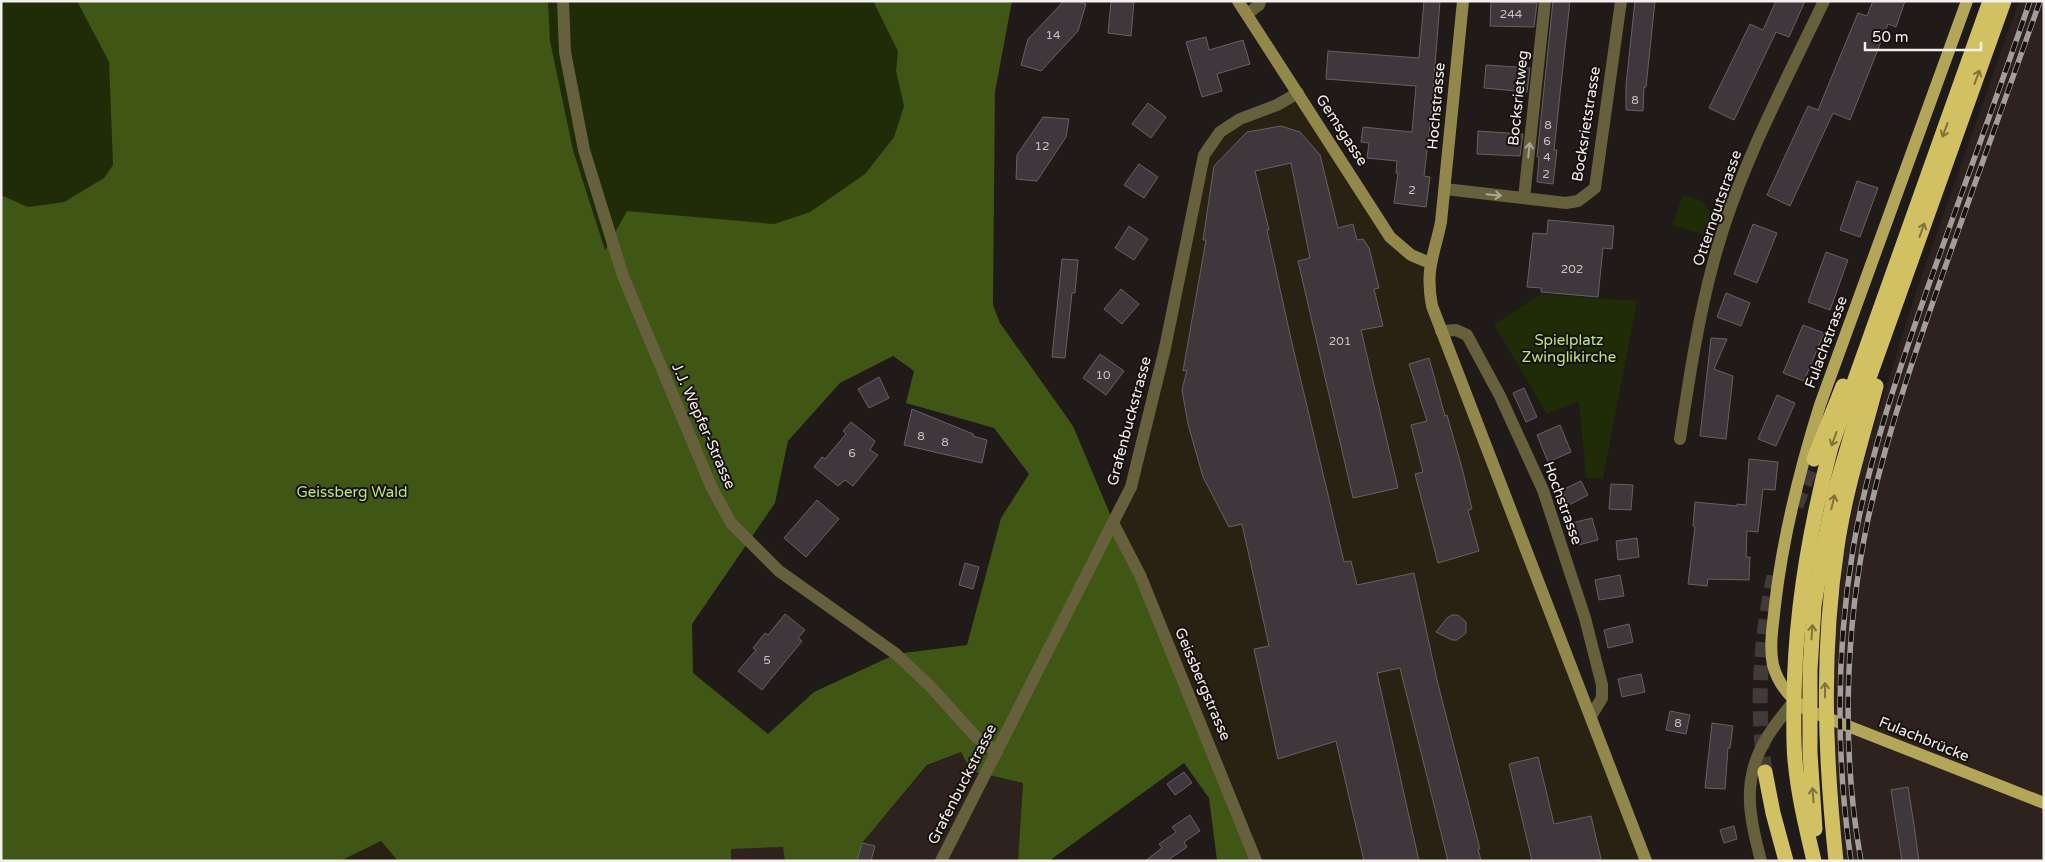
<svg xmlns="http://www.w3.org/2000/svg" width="2045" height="862" viewBox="0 0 2045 862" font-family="'Varela Round',sans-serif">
  <rect width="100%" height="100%" fill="#201a18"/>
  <g fill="#2d221d">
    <path d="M 2019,1 L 2044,1 L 2044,861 L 1842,861 L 1839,839 L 1830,673 L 1845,543 L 1865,453 L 1916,292 Z"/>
    <path d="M 961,752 L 971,771 L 1023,783 L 1018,861 L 857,861 L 862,843 L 928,765 Z"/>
    <path d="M 784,847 L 785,861 L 731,861 L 731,849 Z"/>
  </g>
  <g fill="#292212">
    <path d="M 1298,93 L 1382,223 L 1430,263 L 1429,289 L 1646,861 L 1630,861 L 1628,859 L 1625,861 L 1256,861 L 1113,523 L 1131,487 L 1204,155 L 1220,132 Z"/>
    <path d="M 381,841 L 398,861 L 340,861 Z"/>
  </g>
  <g fill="#1f2c07">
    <path d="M 1,1 L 77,1 L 109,62 L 113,165 L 104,178 L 64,202 L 28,207 L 1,195 Z"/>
    <path d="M 548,1 L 873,1 L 899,51 L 896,71 L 905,106 L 894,137 L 865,174 L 810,212 L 774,224 L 627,211 L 605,250 L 573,150 L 549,41 Z"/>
    <path d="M 1683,195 L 1704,202 L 1711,214 L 1705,235 L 1672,225 Z"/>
    <path d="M 1541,294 L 1637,301 L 1603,479 L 1586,478 L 1579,401 L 1547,414 L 1494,325 Z"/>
  </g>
  <path fill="#3f5614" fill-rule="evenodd" d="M 77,1 L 548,1 L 550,41 L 573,150 L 605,250 L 627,211 L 774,224 L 810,212 L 865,174 L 894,137 L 904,106 L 896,71 L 898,51 L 873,1 L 1012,1 L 995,92 L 993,305 L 1000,323 L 1073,426 L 1256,861 L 1217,861 L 1209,798 L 1184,763 L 1049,861 L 1018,861 L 1023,783 L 971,771 L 961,752 L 927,765 L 862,843 L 857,861 L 785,861 L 783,847 L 731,849 L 731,861 L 398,861 L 381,841 L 340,861 L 1,861 L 1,195 L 28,207 L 64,202 L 104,178 L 113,165 L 109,62 ZM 893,356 L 914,371 L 906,403 L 994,428 L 1029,474 L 1001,518 L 967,645 L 896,654 L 814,692 L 768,734 L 693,673 L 692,624 L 775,503 L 788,441 L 840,383 Z"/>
  <g fill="#3e383c" stroke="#676164">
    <path d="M 1064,1 L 1076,1 L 1086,4 L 1078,31 L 1041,71 L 1021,65 L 1028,39 Z"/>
    <path d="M 1111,1 L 1134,1 L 1131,36 L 1108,33 Z"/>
    <path d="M 1424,1 L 1440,1 L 1431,117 L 1424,176 L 1430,177 L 1426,207 L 1394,203 L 1398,173 L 1396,173 L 1397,161 L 1367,158 L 1369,143 L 1361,142 L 1363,127 L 1412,132 L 1416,86 L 1326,79 L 1328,51 L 1419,58 Z"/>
    <path d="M 1553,1 L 1570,1 L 1554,150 L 1557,150 L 1553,184 L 1537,182 L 1539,157 L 1537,157 Z"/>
    <path d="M 1635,1 L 1655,1 L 1646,87 L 1644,87 L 1643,111 L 1626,110 L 1626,85 Z"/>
    <path d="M 1776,1 L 1805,1 L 1789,37 L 1776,32 L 1734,120 L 1709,108 L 1750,24 L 1763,30 Z"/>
    <path d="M 1873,1 L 1905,1 L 1896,27 L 1888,24 L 1850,120 L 1833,113 L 1790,206 L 1767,195 L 1808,106 L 1818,110 L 1858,13 L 1867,16 Z"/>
    <path d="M 1491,2 L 1537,3 L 1534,27 L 1490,26 Z"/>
    <path d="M 1206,37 L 1209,50 L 1243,40 L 1250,64 L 1217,74 L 1222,91 L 1202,97 L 1186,42 Z"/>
    <path d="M 1486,65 L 1530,68 L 1527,92 L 1484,88 Z"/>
    <path d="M 1148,103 L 1166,117 L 1151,138 L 1132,124 Z"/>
    <path d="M 1043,117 L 1069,119 L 1066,137 L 1037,181 L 1016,179 L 1017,155 Z"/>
    <path d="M 1281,126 L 1300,132 L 1320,155 L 1338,228 L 1353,224 L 1357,240 L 1363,239 L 1369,248 L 1379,288 L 1374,289 L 1383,326 L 1361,330 L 1398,488 L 1353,498 L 1298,261 L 1310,258 L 1291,163 L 1255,171 L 1269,230 L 1267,230 L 1291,339 L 1344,562 L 1351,561 L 1357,585 L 1414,573 L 1437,680 L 1480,849 L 1478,849 L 1481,861 L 1448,861 L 1400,668 L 1377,673 L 1419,861 L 1364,861 L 1336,741 L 1278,759 L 1254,649 L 1269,646 L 1242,524 L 1229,527 L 1203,477 L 1188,424 L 1182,390 L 1187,370 L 1183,371 L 1206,240 L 1203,240 L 1214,166 L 1247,132 Z"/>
    <path d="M 1478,131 L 1523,134 L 1520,156 L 1477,154 Z"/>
    <path d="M 1139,164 L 1158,177 L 1144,198 L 1124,185 Z"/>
    <path d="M 1857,181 L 1878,188 L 1860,237 L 1840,230 Z"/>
    <path d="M 1548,220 L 1614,226 L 1612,249 L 1603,248 L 1598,297 L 1541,292 L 1541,288 L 1527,287 L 1533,233 L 1547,234 Z"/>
    <path d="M 1753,224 L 1777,233 L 1757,283 L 1734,274 Z"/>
    <path d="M 1129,226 L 1148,239 L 1134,260 L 1115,248 Z"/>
    <path d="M 1826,252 L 1848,260 L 1830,310 L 1808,302 Z"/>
    <path d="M 1062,259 L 1078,260 L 1075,293 L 1072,293 L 1065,358 L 1052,357 Z"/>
    <path d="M 1121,289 L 1139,304 L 1122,324 L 1104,309 Z"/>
    <path d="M 1726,293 L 1750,303 L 1741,326 L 1717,317 Z"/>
    <path d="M 1803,325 L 1824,333 L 1804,381 L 1783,373 Z"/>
    <path d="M 1711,338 L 1727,339 L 1714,369 L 1733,376 L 1726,439 L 1700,436 Z"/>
    <path d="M 1100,354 L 1124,371 L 1106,395 L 1083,378 Z"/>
    <path d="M 1429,358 L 1445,416 L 1447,415 L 1462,468 L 1472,509 L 1468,510 L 1479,551 L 1438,563 L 1415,474 L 1423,472 L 1411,425 L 1427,421 L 1409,364 Z"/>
    <path d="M 879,377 L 889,398 L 869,408 L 858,389 Z"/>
    <path d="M 1524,388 L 1537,417 L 1526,422 L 1513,393 Z"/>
    <path d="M 1777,395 L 1795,403 L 1776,446 L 1758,439 Z"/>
    <path d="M 912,409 L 973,434 L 973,436 L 987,440 L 982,463 L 904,445 Z"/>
    <path d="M 851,422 L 875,441 L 870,450 L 878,455 L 853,486 L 845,480 L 838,486 L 814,467 L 822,457 L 825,459 L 846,434 L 843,431 Z"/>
    <path d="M 1560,425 L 1571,452 L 1548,462 L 1537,435 Z"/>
    <path d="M 1749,459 L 1778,462 L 1775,490 L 1763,489 L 1758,532 L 1747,531 L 1746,557 L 1750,557 L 1749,580 L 1708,579 L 1707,586 L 1688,584 L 1695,527 L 1693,526 L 1695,502 L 1737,506 L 1737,504 L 1746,505 Z"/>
    <path d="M 1581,481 L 1588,495 L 1569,505 L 1562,490 Z"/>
    <path d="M 1611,484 L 1633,485 L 1631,510 L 1609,509 Z"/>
    <path d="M 817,500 L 839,519 L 806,557 L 784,538 Z"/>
    <path d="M 1592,518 L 1598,540 L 1578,545 L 1572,523 Z"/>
    <path d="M 1637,538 L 1639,557 L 1618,560 L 1616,541 Z"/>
    <path d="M 965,563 L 979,567 L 973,589 L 959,585 Z"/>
    <path d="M 1620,575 L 1624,596 L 1599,600 L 1595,580 Z"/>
    <path d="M 785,614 L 805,630 L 798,638 L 802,641 L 762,690 L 738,671 L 756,650 L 753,648 L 765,633 L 768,635 Z"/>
    <path d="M 1452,615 L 1458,615 L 1466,622 L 1466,633 L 1457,640 L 1452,640 L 1436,632 L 1447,618 Z"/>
    <path d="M 1629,624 L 1633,642 L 1608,648 L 1604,630 Z"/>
    <path d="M 1641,674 L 1645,692 L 1622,697 L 1618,679 Z"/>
    <path d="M 1670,711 L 1690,715 L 1686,734 L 1666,730 Z"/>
    <path d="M 1712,723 L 1733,726 L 1730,748 L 1728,748 L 1725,789 L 1705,788 Z"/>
    <path d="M 1538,757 L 1554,824 L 1591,816 L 1601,859 L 1592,861 L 1532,861 L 1509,764 Z"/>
    <path d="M 1184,772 L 1192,783 L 1175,795 L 1167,784 Z"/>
    <path d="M 1908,787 L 1914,825 L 1919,861 L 1902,861 L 1891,790 Z"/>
    <path d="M 1190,815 L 1200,831 L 1184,842 L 1187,847 L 1167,861 L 1145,861 L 1162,848 L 1159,844 L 1176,832 L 1172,827 Z"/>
    <path d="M 1734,826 L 1737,839 L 1724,843 L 1720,830 Z"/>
    <path d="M 862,843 L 875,846 L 871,861 L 857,861 Z"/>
  </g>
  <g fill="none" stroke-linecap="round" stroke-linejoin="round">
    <g stroke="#403a38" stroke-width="15" stroke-dasharray="15 8" stroke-linecap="butt">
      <path d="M 1796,506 L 1814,459"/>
      <path d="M 1765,772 C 1756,707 1760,640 1774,576"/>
    </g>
    <g stroke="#66603d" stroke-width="12">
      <path d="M 563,1 L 565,52 L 584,150 L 623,276 L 711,486 L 731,523 L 779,571 L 896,654 L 930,686 L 976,737 L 997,752"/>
      <path d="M 1247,14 L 1259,5 L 1260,1"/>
      <path d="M 1445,189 L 1566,203 L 1578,201 L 1595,188 L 1621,1"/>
      <path d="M 1524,198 L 1545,1"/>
      <path d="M 1441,331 L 1456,330 L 1467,335 L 1500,396 L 1543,490 L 1585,618 L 1602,685 L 1602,698 L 1591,716"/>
      <path d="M 1680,439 C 1689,379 1698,319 1714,260 C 1738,170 1784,85 1824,1"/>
      <path d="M 1113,523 L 1140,575 L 1256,861"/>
      <path d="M 941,861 L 1131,487 L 1165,348 L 1204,155 L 1220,132 L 1240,119 L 1277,105 L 1298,93"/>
      <path d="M 1761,861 C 1750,818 1741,782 1765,741 C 1773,726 1784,714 1795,700"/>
    </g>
    <g stroke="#92884c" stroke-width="12">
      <path d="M 1238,1 L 1390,237 L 1411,255 L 1430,263"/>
      <path d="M 1463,1 L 1441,222 C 1434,256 1425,269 1432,306 L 1646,861"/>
    </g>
    <path stroke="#b3a658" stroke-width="12" d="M 1967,1 L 1820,405 C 1799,472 1783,535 1775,605 C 1773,625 1769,646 1773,665 C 1778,684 1791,699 1807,710 L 2044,803"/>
    <g stroke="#d2c162" stroke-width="15">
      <path d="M 1814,459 L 1843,386"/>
      <path d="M 1765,772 L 1773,813 L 1786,861"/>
      <path d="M 1815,829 L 1810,753 L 1810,670 L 1814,606 L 1823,550 L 1836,487 L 1864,392 L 2004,1"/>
      <path d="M 1814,861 C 1806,827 1798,794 1795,760 C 1793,739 1794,719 1794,699 C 1795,613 1809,530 1831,447 L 1990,1"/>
      <path d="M 1836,861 C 1825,756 1821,652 1837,547 C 1845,492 1862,439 1876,386"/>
    </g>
    <g stroke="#a39e9c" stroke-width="5.5">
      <g id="rail">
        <path d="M 1851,861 C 1836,757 1836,653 1853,549 C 1868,460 1898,373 1928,287 C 1962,192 1997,97 2030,1"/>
        <path d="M 1861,861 C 1841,749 1845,630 1868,519 C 1889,425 1921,335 1953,245 C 1982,164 2011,83 2040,1"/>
      </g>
    </g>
    <use href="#rail" stroke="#17110f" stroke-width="4" stroke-dasharray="11" stroke-linecap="butt"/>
  </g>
  <defs><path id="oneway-shaft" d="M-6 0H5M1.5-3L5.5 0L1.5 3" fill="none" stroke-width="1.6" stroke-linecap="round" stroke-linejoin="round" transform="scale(1.25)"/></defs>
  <g stroke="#7e723d">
    <use href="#oneway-shaft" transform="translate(1977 77) rotate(-70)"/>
    <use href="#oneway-shaft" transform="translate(1945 130) rotate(110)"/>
    <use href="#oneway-shaft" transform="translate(1922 230) rotate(-70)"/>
    <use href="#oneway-shaft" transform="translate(1834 439) rotate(110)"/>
    <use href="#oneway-shaft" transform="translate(1833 502) rotate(-77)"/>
    <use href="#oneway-shaft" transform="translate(1812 632) rotate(-86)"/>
    <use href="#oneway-shaft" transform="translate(1825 690) rotate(-90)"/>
    <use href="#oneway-shaft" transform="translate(1813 795) rotate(-94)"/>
  </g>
  <g stroke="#aca895">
    <use href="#oneway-shaft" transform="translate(1529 150) rotate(-84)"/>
    <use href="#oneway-shaft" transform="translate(1494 195) rotate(6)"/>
  </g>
  <g text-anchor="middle" stroke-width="4" stroke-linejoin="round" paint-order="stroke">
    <g font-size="12" fill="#c6c1c1">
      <text x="1511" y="18">244</text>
      <text x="1053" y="39">14</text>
      <text x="1635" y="104">8</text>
      <text x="1548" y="129">8</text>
      <text x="1547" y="145">6</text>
      <text x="1042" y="150">12</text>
      <text x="1547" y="161">4</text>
      <text x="1546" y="178">2</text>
      <text x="1412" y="194">2</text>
      <text x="1572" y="273">202</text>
      <text x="1340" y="345">201</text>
      <text x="1103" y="379">10</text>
      <text x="921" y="440">8</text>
      <text x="945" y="446">8</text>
      <text x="852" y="457">6</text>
      <text x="767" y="664">5</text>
      <text x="1678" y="727">8</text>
    </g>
    <g font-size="15" fill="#f3efed" stroke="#17110f">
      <text transform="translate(1518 98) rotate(-84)" y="5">Bocksrietweg</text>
      <text transform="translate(1436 106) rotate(-85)" y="5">Hochstrasse</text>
      <text transform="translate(1586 124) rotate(-81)" y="5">Bocksrietstrasse</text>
      <text transform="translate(1342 130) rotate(57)" y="5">Gemsgasse</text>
      <text transform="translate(1717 208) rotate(-71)" y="5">Otterngutstrasse</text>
      <text transform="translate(1826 342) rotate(-70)" y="5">Fulachstrasse</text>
      <text transform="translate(1129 421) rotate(-75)" y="5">Grafenbuckstrasse</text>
      <text transform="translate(704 426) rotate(66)" y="5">J.J. Wepfer-Strasse</text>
      <text transform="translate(1563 503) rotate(70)" y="5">Hochstrasse</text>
      <text transform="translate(1203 684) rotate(67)" y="5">Geissbergstrasse</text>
      <text transform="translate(1924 739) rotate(22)" y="5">Fulachbrücke</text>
      <text transform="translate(962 784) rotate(-63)" y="5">Grafenbuckstrasse</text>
    </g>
    <g font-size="15" fill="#bbe777" stroke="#17110f">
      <text x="1569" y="345">Spielplatz<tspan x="1569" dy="17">Zwinglikirche</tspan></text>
      <text x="352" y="497">Geissberg Wald</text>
    </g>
  </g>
  <rect width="2045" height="862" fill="none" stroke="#f3efed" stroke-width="5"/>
  <path d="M1865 42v8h116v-8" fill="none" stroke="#f3efed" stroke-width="2.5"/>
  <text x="1872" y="42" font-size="15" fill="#f3efed" stroke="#17110f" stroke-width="4" paint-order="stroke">50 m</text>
</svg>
